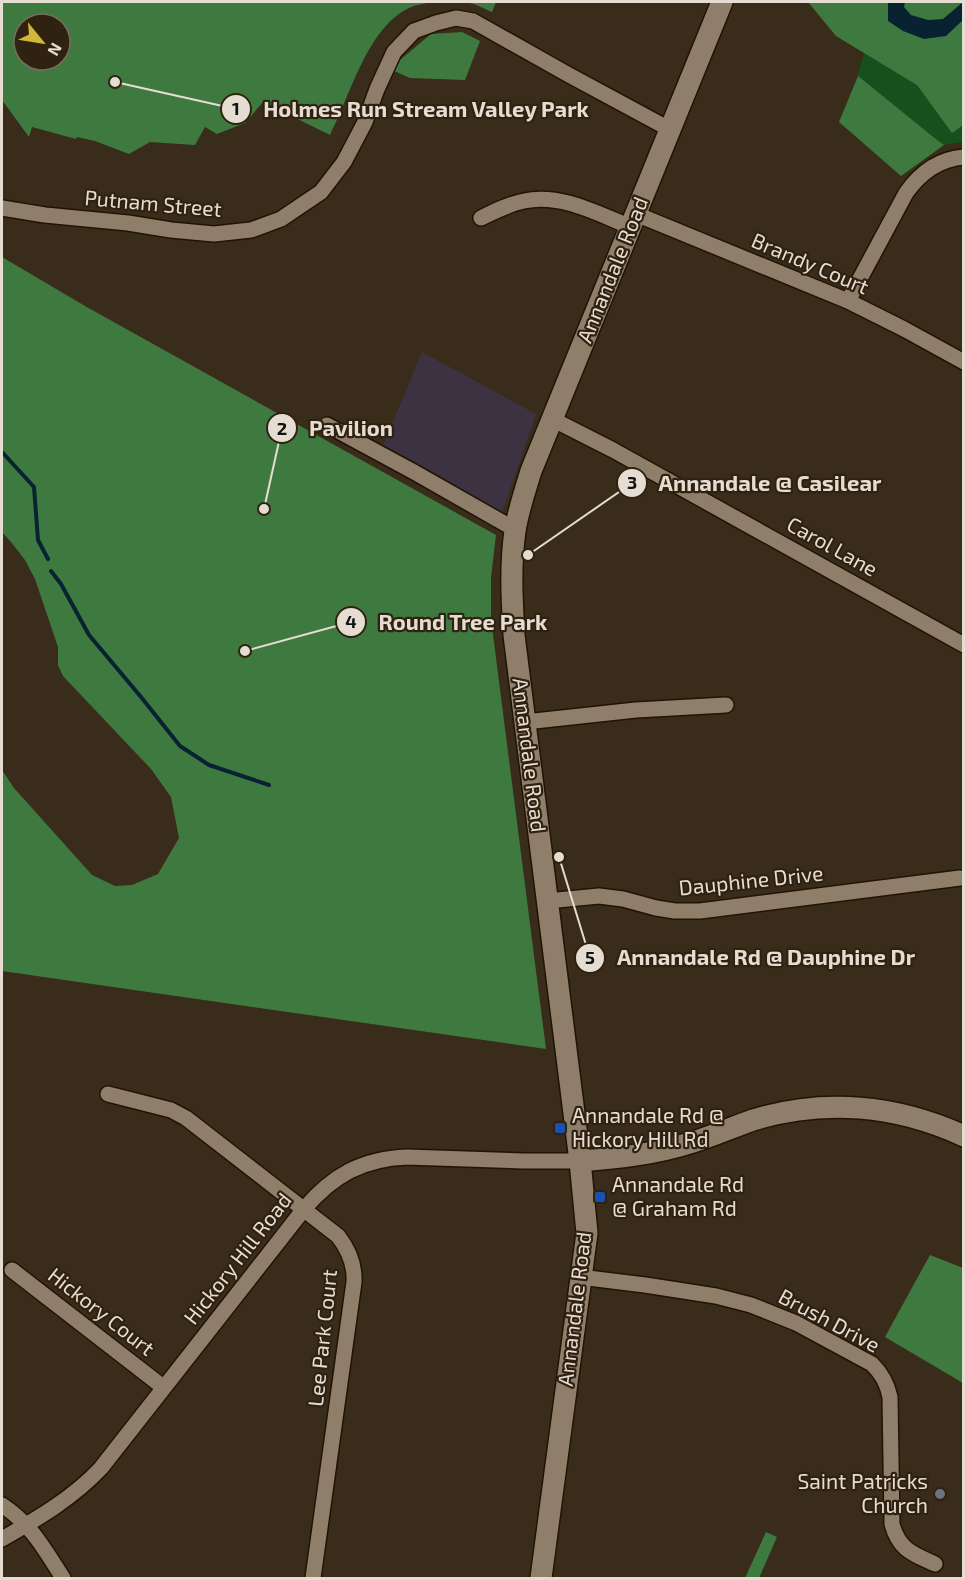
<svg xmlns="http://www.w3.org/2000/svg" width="965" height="1580" viewBox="0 0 965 1580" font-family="'Exo 2',sans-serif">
  <rect width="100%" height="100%" fill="#3a2c1a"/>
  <path fill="#3c3242" d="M 422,352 L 536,414 L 501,516 L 382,448 Z"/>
  <path fill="#17501c" d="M 963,2 L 963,142 L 943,145 L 857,76 L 880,5 Z"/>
  <g fill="#3e7a40" fill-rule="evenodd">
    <path d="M 2,2 L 431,2 C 424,4 415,5 409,8 C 367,28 350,96 330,135 L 263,102 L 245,123 L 217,134 L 205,127 L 195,145 L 150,142 L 129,154 L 95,141 L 77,137 L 76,139 L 32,127 L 29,137 L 2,100 ZM 24,24 L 60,24 L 60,60 L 24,60 Z"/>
    <path d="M 465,2 L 496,2 L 492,12 L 474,4 Z"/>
    <path d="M 808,2 L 963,2 L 963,125 L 952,133 L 917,85 L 836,36 Z"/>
    <path d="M 462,32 L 480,41 L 465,80 L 410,78 L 392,70 L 394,65 L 431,34 Z"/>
    <path d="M 858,76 L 937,140 L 944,145 L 901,176 L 839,122 Z"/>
    <path d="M 2,257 L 85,306 L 496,535 L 491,577 L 491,619 L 546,1049 L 2,971 L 2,770 L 14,788 L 92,875 L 115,886 L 132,885 L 158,874 L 179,838 L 171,797 L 151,769 L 63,676 L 58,665 L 58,647 L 35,579 L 25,560 L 11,542 L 2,532 Z"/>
    <path d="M 930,1255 L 963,1268 L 963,1383 L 885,1337 Z"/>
    <path d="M 766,1532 L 777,1537 L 759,1578 L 745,1578 Z"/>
  </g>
  <path fill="#092232" d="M 888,2 L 905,2 L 904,7 L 911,15 L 928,20 L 943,19 L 963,2 L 963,20 L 946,36 L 924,39 L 903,31 L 888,21 Z"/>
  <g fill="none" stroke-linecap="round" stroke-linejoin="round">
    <g stroke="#092232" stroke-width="4">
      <path d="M 2,452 L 34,487 L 38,540 L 48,559"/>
      <path d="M 51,571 L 61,584 L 89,635 L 141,697 L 180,746 L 209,765 L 269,785"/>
    </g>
    <g stroke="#211403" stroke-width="18">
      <g id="street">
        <path d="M 2,208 L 45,215 L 128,223 L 171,230 L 214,234 L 251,230 L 281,219 L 321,192 L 344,162 L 365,122 L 377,89 L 394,52 L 414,31 L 436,23 L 456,18 L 473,21 L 569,75 L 671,130"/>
        <path d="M 636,214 L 848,301 L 904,329 L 964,362"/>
        <path d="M 481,218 C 495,211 509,204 524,201 C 561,193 598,214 631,227"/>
        <path d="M 848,301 L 906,193 C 920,173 938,159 964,157"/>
        <path d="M 552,419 L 613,450 L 964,645"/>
        <path d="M 327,425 L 414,472 L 516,530"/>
        <path d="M 525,722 L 636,710 L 726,705"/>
        <path d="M 547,901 L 599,896 L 623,899 L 656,908 L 675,911 L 700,911 L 960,878"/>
        <path d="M 108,1094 L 171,1110 L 186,1118 L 338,1236 C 349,1250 355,1264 354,1282 L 313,1578"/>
        <path d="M 12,1270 L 163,1387"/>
        <path d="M 580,1277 L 645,1285 L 716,1296 L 751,1305 L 796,1323 L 872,1364 C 882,1374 887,1383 890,1397 L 892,1524 C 899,1550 913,1554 935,1564"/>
        <path d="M 2,1505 C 31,1524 45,1550 63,1578"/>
        <path d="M 2,1539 C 37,1519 73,1498 101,1468 L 304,1209 C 333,1175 362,1159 407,1157 L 524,1161 L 580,1161"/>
      </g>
    </g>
    <g stroke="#211403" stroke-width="24">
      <g id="secondary">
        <path d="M 580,1161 C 618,1158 656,1154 693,1142 C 713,1136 733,1127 753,1120 C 824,1098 897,1105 964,1136"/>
        <path d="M 541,1578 L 587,1233 L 580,1161 L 514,635 C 512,600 510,565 515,531 C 518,511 525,491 531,471 L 722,2"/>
      </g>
    </g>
    <use href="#street" stroke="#8f7e6a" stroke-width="15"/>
    <use href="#secondary" stroke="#8f7e6a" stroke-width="21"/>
  </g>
  <g fill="#1a4fb4" stroke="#302210" stroke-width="2">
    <rect x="554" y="1122" width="12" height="12" rx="3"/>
    <rect x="594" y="1191" width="12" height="12" rx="3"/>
  </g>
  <circle fill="#6b7280" stroke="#302210" stroke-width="2" cx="940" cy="1494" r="6"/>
  <g text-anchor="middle" stroke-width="4.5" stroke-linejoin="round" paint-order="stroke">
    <g font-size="21" fill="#e6ddd2" stroke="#302210">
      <text transform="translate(153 204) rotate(5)" y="7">Putnam Street</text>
      <text transform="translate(810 264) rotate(23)" y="7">Brandy Court</text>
      <text transform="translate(613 270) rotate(-68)" y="7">Annandale Road</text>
      <text transform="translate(832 547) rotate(29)" y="7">Carol Lane</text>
      <text transform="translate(529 755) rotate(83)" y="7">Annandale Road</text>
      <text transform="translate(751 881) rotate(-6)" y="7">Dauphine Drive</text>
      <text transform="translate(238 1259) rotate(-52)" y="7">Hickory Hill Road</text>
      <text transform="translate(575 1309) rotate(-83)" y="7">Annandale Road</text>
      <text transform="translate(101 1312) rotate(38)" y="7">Hickory Court</text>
      <text transform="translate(829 1321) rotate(28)" y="7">Brush Drive</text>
      <text transform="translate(323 1338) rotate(-84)" y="7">Lee Park Court</text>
    </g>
    <g font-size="21" fill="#e6ddd2" stroke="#302210" text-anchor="start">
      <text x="572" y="1123">Annandale Rd @<tspan x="572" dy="24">Hickory Hill Rd</tspan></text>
      <text x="612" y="1192">Annandale Rd<tspan x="612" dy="24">@ Graham Rd</tspan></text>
      <text x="928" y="1489" text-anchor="end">Saint Patricks<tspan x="928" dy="24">Church</tspan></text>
    </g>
  </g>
  <path fill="none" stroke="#e6ddd2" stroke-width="2" d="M115 82L236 109M264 509L282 428M528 555L632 483M245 651L351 622M559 857L590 958"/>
  <g fill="#e6ddd2" stroke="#302210" stroke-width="2">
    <circle cx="115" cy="82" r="6"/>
    <circle cx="264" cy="509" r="6"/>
    <circle cx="528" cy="555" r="6"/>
    <circle cx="245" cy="651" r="6"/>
    <circle cx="559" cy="857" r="6"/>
    <circle cx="236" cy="109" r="15"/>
    <circle cx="282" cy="428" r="15"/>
    <circle cx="632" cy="483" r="15"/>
    <circle cx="351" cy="622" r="15"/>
    <circle cx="590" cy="958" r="15"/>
  </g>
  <g font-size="18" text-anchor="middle" font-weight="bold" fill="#111">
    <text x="236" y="115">1</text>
    <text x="282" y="435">2</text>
    <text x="632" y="489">3</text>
    <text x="351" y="628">4</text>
    <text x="590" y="964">5</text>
  </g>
  <g font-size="22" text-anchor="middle" font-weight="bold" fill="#e6ddd2" stroke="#302210" stroke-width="4.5" stroke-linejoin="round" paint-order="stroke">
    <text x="426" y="117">Holmes Run Stream Valley Park</text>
    <text x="351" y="436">Pavilion</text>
    <text x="770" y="491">Annandale @ Casilear</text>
    <text x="463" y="630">Round Tree Park</text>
    <text x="766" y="965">Annandale Rd @ Dauphine Dr</text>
  </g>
  <rect width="965" height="1580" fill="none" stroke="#e6ddd2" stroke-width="6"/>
  <g transform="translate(42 42) rotate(120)"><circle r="28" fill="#302210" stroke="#796d5e" stroke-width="1.5"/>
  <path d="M0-4.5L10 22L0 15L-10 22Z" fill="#d0b736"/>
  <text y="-9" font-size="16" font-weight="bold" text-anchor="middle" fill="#e6ddd2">N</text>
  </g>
</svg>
